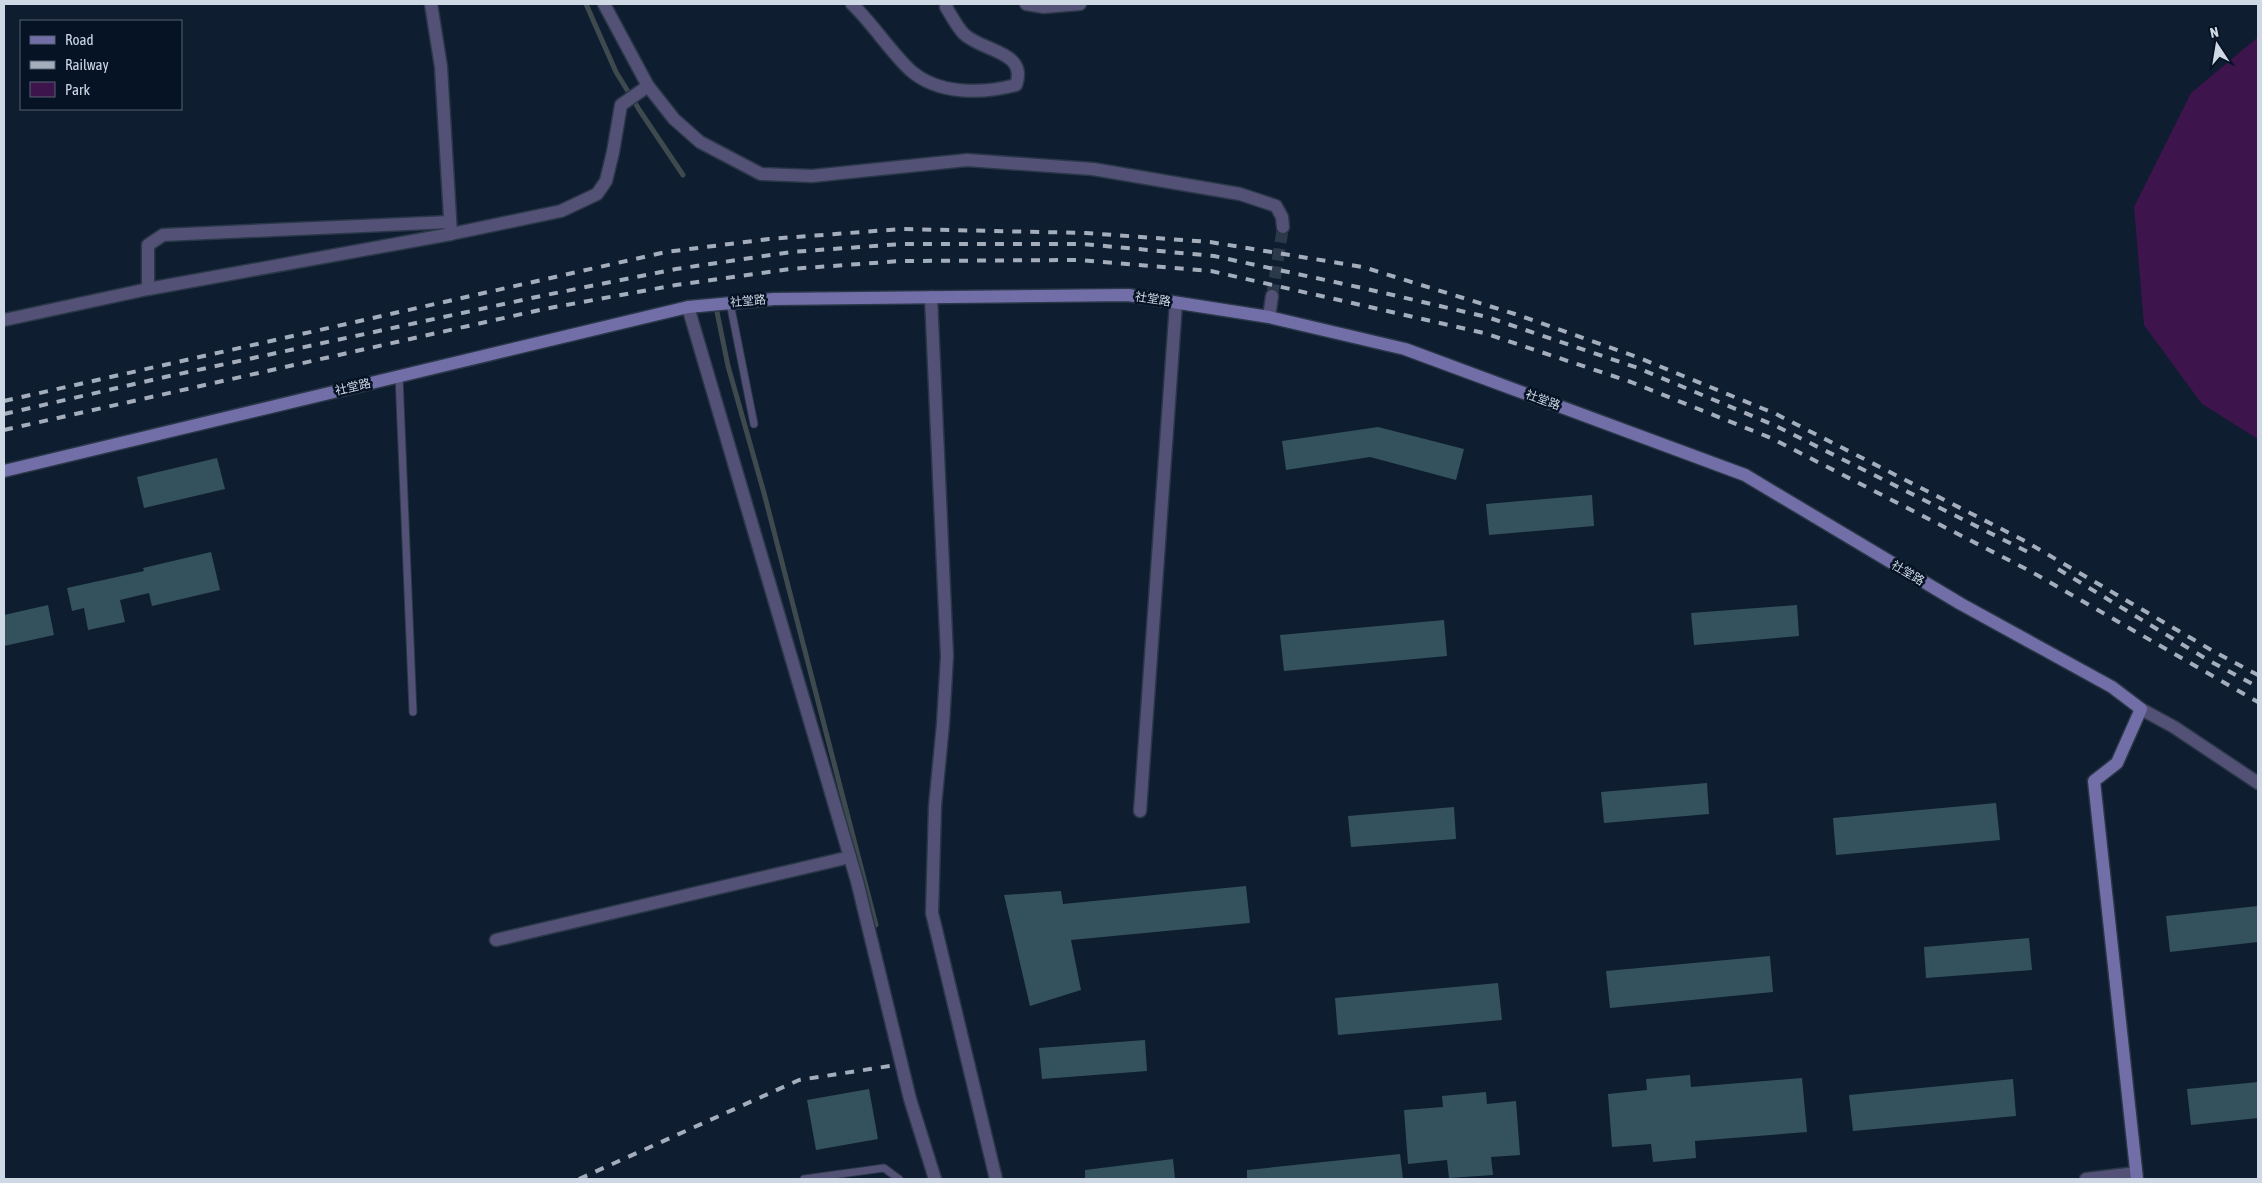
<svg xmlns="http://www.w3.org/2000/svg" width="2262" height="1183" viewBox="0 0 2262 1183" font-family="'Asap Condensed','Noto Sans SC',sans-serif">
  <rect width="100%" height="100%" fill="#0e1d2f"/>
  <path fill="#3e144c" d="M 2258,37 L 2258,439 L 2202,404 L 2144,325 L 2134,207 L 2191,93 Z"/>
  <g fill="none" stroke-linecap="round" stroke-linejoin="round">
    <g stroke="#3e4a4e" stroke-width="5">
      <path d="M 586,4 L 616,72 L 640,111 L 683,175"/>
      <path d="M 717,312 L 728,366 L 764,493 L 876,925"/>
    </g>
  </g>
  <g fill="#34525e">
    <path d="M 1378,427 L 1464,449 L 1456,480 L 1370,457 L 1286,470 L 1282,441 Z"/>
    <path d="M 217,458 L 225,489 L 144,508 L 137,477 Z"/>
    <path d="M 1592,495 L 1594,526 L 1489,535 L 1486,504 Z"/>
    <path d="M 211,552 L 220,590 L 152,606 L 149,593 L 120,600 L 125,622 L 88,630 L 84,608 L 72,611 L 67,588 L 144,571 L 143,568 Z"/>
    <path d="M 48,605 L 54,635 L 4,646 L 4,615 Z"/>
    <path d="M 1797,605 L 1799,636 L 1694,645 L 1691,613 Z"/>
    <path d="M 1444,620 L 1447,656 L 1284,671 L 1280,635 Z"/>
    <path d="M 1707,783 L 1709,814 L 1604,823 L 1601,792 Z"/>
    <path d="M 1996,803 L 2000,840 L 1836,855 L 1833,818 Z"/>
    <path d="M 1454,807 L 1456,839 L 1351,847 L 1348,816 Z"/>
    <path d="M 1246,886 L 1250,923 L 1071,940 L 1081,990 L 1030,1006 L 1004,895 L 1061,891 L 1063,904 Z"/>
    <path d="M 2258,906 L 2258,942 L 2170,952 L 2166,916 Z"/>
    <path d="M 2029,938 L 2032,970 L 1926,978 L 1924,947 Z"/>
    <path d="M 1770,956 L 1773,992 L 1610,1008 L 1606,971 Z"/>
    <path d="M 1498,983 L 1502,1020 L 1338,1035 L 1335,998 Z"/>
    <path d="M 1145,1040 L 1147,1071 L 1042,1079 L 1039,1048 Z"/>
    <path d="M 1690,1075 L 1691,1087 L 1802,1078 L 1807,1132 L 1695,1141 L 1696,1158 L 1653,1162 L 1651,1144 L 1612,1147 L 1608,1094 L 1647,1090 L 1646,1079 Z"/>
    <path d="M 2013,1079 L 2016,1116 L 1853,1131 L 1849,1095 Z"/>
    <path d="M 2258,1082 L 2258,1118 L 2191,1125 L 2187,1089 Z"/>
    <path d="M 869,1089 L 878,1139 L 816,1150 L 807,1100 Z"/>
    <path d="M 1486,1092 L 1487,1104 L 1516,1101 L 1520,1155 L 1491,1157 L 1493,1175 L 1449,1178 L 1447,1160 L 1408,1164 L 1404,1110 L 1443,1107 L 1442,1096 Z"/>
    <path d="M 1400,1154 L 1403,1179 L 1247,1179 L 1247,1170 Z"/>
    <path d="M 1173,1159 L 1175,1179 L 1085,1179 L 1085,1170 Z"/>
  </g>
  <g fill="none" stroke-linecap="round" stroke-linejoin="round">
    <path stroke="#2b394a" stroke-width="12" stroke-dasharray="12 6" stroke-linecap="butt" d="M 1272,296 L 1283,227"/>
    <g stroke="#293748" stroke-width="9">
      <g id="lane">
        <path d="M 730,303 L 754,424"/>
        <path d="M 399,376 L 413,712"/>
        <path d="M 804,1179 L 884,1168 L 899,1179"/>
      </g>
    </g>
    <g stroke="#293748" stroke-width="15">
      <g id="street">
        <path d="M 431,4 L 441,67 L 451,234 L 561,211 L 597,194 L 606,181 L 613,152 L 621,105 L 648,86"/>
        <path d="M 604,4 L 648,86 L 674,119 L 700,142 L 761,174 L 812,176 L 967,160 L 1093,169 L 1240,194 L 1276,206 L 1282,217 L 1283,227"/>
        <path d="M 852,4 C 873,24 889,50 910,70 C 938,95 982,94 1016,85 C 1028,51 983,52 964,34 C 957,27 951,15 946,7 L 947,4"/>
        <path d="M 1026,4 L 1044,7 L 1080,4"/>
        <path d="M 148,289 L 148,245 L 163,235 L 450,222"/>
        <path d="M 931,297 L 947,656 L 943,724 L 935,806 L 932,913 L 996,1179"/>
        <path d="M 688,307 L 857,881 L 910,1099 L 935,1179"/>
        <path d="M 1269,317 L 1272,296"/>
        <path d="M 4,320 L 148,289 L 451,234"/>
        <path d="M 2141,709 L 2174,727 L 2258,783"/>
        <path d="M 1140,811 L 1176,303"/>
        <path d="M 496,940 L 850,857"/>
        <path d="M 2086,1179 L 2136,1173"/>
      </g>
    </g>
    <g stroke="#293748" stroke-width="15">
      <path id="secondary" d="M 4,471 L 688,307 L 774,299 L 1128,295 L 1269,317 L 1405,349 L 1745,475 L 1961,604 L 2112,687 L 2141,709 L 2117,763 L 2094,781 L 2137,1179"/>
    </g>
    <use href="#lane" stroke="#535175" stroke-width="7"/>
    <use href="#street" stroke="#535175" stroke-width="12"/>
    <use href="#secondary" stroke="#726fa8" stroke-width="12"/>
    <g stroke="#a3adbc" stroke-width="4" stroke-dasharray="9 9" stroke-linecap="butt">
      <path d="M 4,401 L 666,252 L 769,239 L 902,229 L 1086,233 L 1210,242 L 1363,267 L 1515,314 L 1637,357 L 1776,414 L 2023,540 L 2213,651 L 2258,675"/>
      <path d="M 4,414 L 165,377 L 541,296 L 676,269 L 791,252 L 902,244 L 1083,244 L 1214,256 L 1367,289 L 1487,317 L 1638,368 L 1776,426 L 2032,554"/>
      <path d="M 4,430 L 544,309 L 676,285 L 790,269 L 901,261 L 1080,260 L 1211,271 L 1484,333 L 1631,382 L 1771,438 L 2030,571 L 2258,702"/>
      <path d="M 2058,569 L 2208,660 L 2258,687"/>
      <path d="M 579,1179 L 799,1080 L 896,1065"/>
    </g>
  </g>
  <g text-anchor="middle" stroke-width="5" stroke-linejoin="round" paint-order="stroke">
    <g font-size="12" fill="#cfd8e5" stroke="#061325">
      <text transform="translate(1153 299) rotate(9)" y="4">社堂路</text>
      <text transform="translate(748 301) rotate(-5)" y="4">社堂路</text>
      <text transform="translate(353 387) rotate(-13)" y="4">社堂路</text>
      <text transform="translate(1543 400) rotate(20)" y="4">社堂路</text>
      <text transform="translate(1908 573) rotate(31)" y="4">社堂路</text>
    </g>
  </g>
  <rect width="2262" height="1183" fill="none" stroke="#cfd8e5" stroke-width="10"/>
  <rect x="20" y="20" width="162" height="90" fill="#061325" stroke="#566272"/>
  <rect x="30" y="36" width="25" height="8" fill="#726fa8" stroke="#566272"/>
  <text x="65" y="45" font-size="15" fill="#cfd8e5">Road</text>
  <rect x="30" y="61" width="25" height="8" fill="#a3adbc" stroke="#566272"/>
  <text x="65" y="70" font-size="15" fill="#cfd8e5">Railway</text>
  <rect x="30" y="82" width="25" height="15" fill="#3e144c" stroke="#566272"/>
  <text x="65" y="95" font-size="15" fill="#cfd8e5">Park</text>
  <g transform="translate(2217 45) rotate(348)" stroke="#061325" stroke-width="4" paint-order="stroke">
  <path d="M0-4L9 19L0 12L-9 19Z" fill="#cfd8e5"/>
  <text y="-8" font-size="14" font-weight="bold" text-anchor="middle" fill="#cfd8e5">N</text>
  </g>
</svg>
